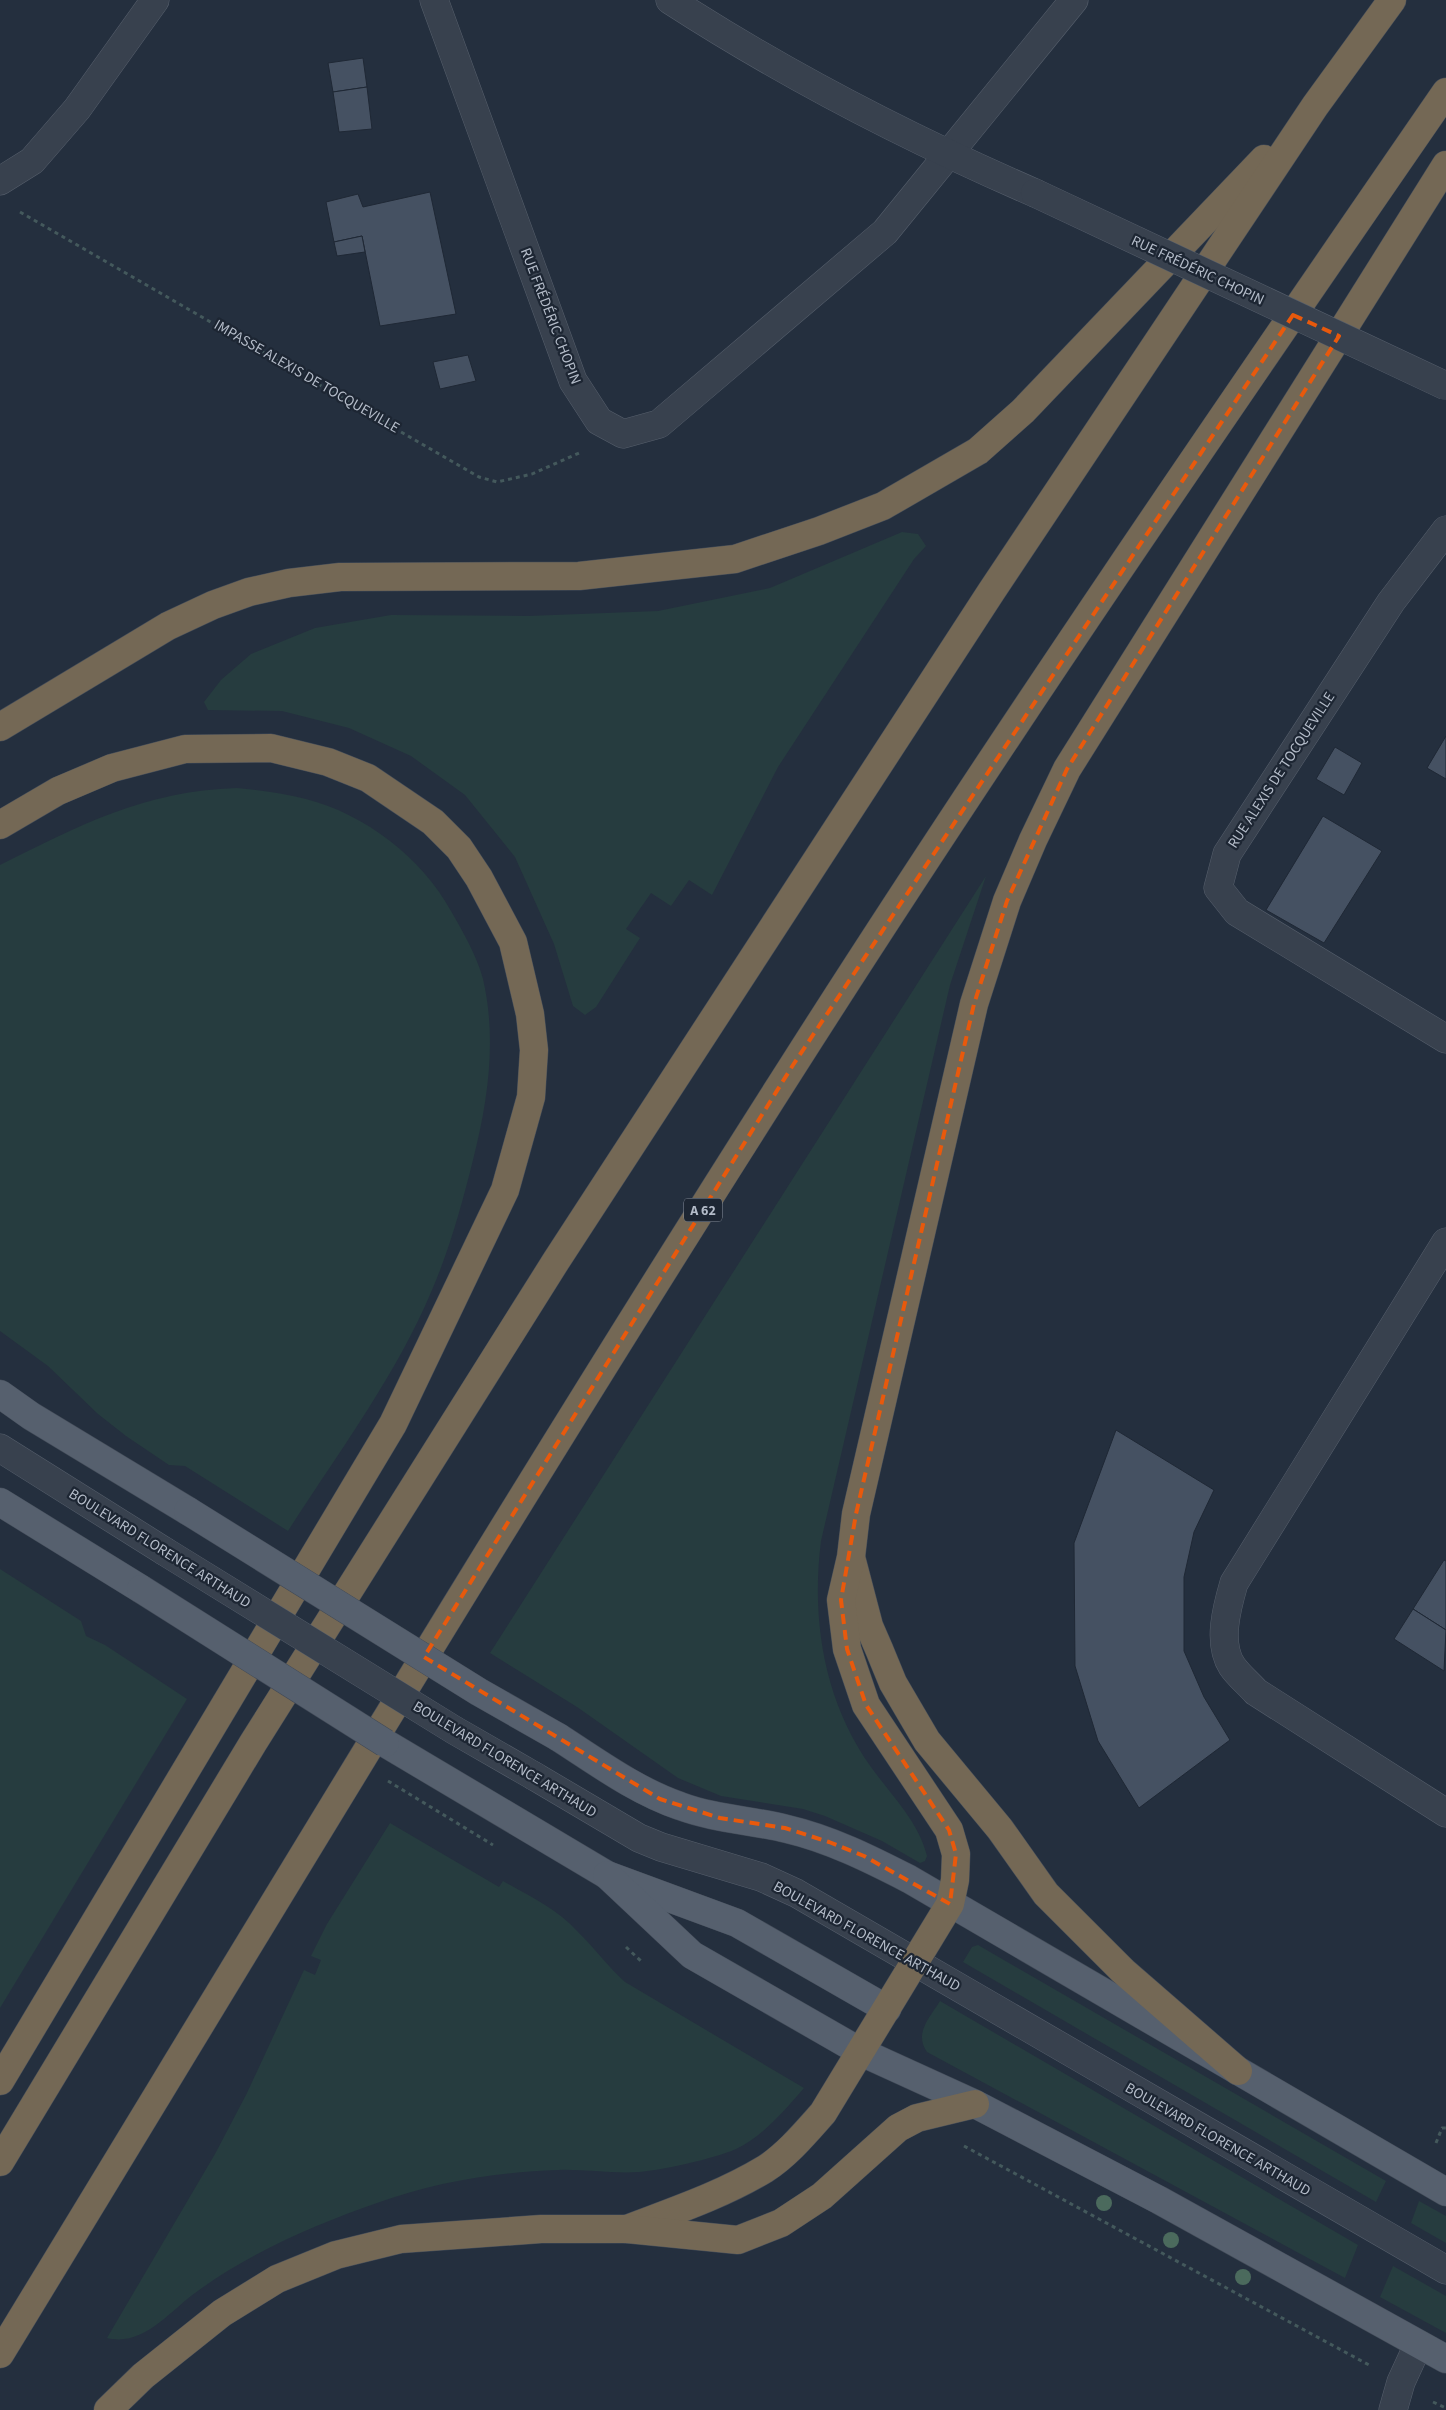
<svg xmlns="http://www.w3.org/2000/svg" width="1446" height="2410" viewBox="0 0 1446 2410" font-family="'Source Sans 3',sans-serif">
  <rect width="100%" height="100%" fill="#242f3e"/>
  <g fill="#263c3f">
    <path d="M 902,532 L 918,534 L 926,546 L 914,559 L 778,767 L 712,895 L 689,880 L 671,906 L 651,893 L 626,929 L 640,938 L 596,1007 L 585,1015 L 573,1006 L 554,944 L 515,857 L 465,795 L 411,756 L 349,728 L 282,711 L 208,710 L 204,702 L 221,680 L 251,654 L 315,628 L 391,615 L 528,616 L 658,611 L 770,588 Z"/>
    <path d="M 237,788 C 260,790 283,793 306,799 C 365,814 422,858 451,911 C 463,932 477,956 483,979 C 497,1039 488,1101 473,1160 C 462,1204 450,1248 432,1290 C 396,1376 338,1453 288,1531 L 185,1466 L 169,1465 L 126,1436 L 98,1414 L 48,1366 L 0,1331 L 0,865 C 81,825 143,791 237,788 Z"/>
    <path d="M 986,876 L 950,985 L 821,1541 C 811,1620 824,1701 871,1767 C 891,1795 919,1822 927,1856 L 925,1861 L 920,1863 L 882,1841 L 825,1816 L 803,1809 L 721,1796 L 678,1778 L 577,1707 L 490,1653 Z"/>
    <path d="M 0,1569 L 81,1621 L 86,1636 L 105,1645 L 187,1699 L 0,2008 Z"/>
    <path d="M 390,1823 L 499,1887 L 503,1881 C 529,1896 557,1909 577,1931 C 594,1947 607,1966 625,1982 L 804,2088 C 785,2110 762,2137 736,2149 C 713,2159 663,2170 639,2172 C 612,2174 585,2169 558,2170 C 496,2172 435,2182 377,2203 C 314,2225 249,2253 195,2293 C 169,2312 143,2347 107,2338 L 215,2154 L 247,2093 L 304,1970 L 315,1975 L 321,1960 L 311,1956 L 327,1924 Z"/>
    <path d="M 978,1945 L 1386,2181 L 1376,2202 L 963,1962 L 972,1947 Z"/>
    <path d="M 940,2001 L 1358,2245 L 1345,2278 L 927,2052 C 914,2033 929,2019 940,2001 Z"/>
    <path d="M 1419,2201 L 1446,2216 L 1446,2243 L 1411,2223 Z"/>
    <path d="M 1393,2266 L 1446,2296 L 1446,2333 L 1380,2297 Z"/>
  </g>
  <g fill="#455162" stroke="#1f2835">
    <path d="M 363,58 L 367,87 L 333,92 L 328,63 Z"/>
    <path d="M 367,87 L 372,129 L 339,132 L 333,92 Z"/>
    <path d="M 430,192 L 456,314 L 380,326 L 362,236 L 334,242 L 326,202 L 358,194 L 363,207 Z"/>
    <path d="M 362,236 L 365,252 L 337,256 L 334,242 Z"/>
    <path d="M 468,355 L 476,381 L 440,389 L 433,362 Z"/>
    <path d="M 1446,736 L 1446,779 L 1427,768 Z"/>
    <path d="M 1335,747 L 1362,763 L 1344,795 L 1316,779 Z"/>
    <path d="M 1323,816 L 1382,851 L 1324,943 L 1266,910 Z"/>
    <path d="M 1116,1430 L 1214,1490 L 1194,1532 L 1184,1577 L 1184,1651 L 1204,1697 L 1230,1740 L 1139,1808 L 1098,1741 L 1075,1666 L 1074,1543 Z"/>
    <path d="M 1444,1560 L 1446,1561 L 1446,1630 L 1413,1609 Z"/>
    <path d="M 1413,1609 L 1446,1630 L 1444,1671 L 1394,1639 Z"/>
  </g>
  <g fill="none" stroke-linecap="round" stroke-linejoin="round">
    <g stroke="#565f6c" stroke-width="29">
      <g id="minor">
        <path d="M 434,0 L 573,381 L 599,421 L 623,434 L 659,424 L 885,232 L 1074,0"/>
        <path d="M 670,0 C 786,75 908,138 1035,193"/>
        <path d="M 0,181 L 32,161 L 77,109 L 155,0"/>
        <path d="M 1446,530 L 1391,602 L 1227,854 L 1218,888 L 1237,912 L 1446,1039"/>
        <path d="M 1446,1242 L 1234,1583 C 1227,1607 1217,1643 1232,1666 C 1238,1675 1248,1683 1256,1692 L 1446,1813"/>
        <path d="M 0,1448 L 164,1551"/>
        <path d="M 534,1776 L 639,1838 L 661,1847 L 761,1877 L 796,1893 L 1446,2270"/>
        <path d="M 1393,2410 L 1401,2382 L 1418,2345"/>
      </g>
    </g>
    <g stroke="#414a57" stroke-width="29">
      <g id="major">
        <path d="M 0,1394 L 31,1416 L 188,1511"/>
        <path d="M 0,1502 L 141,1589"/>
        <path d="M 558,1737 C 597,1762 636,1791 680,1806 C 715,1819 751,1820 787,1829 C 830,1839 870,1859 909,1879 L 1446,2192"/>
        <path d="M 385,1743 L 607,1875 L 737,1923 L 887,2009"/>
        <path d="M 607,1875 L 692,1955 L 861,2052 L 975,2104 L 1159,2200 L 1446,2359"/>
      </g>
    </g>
    <g stroke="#434c59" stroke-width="29">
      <g id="highway">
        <path d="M 0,727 L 168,626 L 213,605 L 249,592 L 289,583 L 340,577 L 579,576 L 735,559 L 819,531 L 883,506 L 978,451 L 1023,411 L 1264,159"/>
        <path d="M 0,825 L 58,791 L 112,768 L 185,749 L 271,748 L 328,762 L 368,778 L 433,822 L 459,848 L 479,878 L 513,942 L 530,1014 L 534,1050 L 531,1097 L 505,1190 L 393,1424 L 0,2081"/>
        <path d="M 852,1561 L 869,1626 L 879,1649 L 893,1683 L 927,1741 L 1000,1829 L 1046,1894 L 1123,1971 L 1238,2071"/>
        <path d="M 0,2162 L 253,1743 L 556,1261 L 991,592 L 1315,106 L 1392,0"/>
        <path d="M 627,2229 C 674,2211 722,2195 765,2169 C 787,2155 806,2132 823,2113 L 950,1904 L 955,1880 L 956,1854 L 949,1830 L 866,1705 L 847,1649 L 841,1600 L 851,1557 L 856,1514 L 974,1004 L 1007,901 L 1033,840 L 1067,769 L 1446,165"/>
        <path d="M 0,2354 C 262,1924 521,1492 792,1067 C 1002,737 1224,414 1446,92"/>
        <path d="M 108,2410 L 143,2376 L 222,2313 L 277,2279 L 336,2255 L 401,2239 L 541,2229 L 627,2229 L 738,2240 L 781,2223 L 822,2196 L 898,2128 L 917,2118 L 975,2104"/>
      </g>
    </g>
    <g stroke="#44595c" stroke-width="3" stroke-dasharray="4 4" stroke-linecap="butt">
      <path d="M 20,212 L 479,477 L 497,482 L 532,474 L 579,453"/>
      <path d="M 626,1947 L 643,1963"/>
      <path d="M 1436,2143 L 1442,2128 L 1446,2128"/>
      <path d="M 964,2146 L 1369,2365"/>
      <path d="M 1433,2402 L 1446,2408"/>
    </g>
    <use href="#minor" stroke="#38414e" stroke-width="28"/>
    <use href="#major" stroke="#56606e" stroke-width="28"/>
    <use href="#highway" stroke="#746855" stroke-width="28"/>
    <g stroke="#565f6c" stroke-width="29" stroke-linecap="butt">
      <g id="minor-bridge">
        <path d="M 1035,193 L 1446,386"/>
        <path d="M 164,1551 L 454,1730 L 534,1776"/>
      </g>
    </g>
    <g stroke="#414a57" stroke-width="29" stroke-linecap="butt">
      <g id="major-bridge">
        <path d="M 188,1511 L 479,1692 L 558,1737"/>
        <path d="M 141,1589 L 385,1743"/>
      </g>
    </g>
    <path stroke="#44595c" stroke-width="3" stroke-dasharray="4 4" stroke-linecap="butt" d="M 388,1781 L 493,1845"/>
    <use href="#minor-bridge" stroke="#38414e" stroke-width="28"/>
    <use href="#major-bridge" stroke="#56606e" stroke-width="28"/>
  </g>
  <g fill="#4b6a5d">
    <circle cx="1104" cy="2203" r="8"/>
    <circle cx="1171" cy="2240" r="8"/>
    <circle cx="1243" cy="2277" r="8"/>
  </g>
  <path fill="none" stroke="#e8590c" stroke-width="4" stroke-dasharray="10 6" stroke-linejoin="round" d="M 1293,315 L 1339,336 L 1067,769 L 1007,901 L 974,1004 L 856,1514 L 841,1600 L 847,1649 L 866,1705 L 949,1830 L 956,1854 L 950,1904 L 864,1856 L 829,1842 L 785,1828 L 720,1818 L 660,1799 L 424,1657 L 793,1065 Z"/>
  <g text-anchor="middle" stroke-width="4.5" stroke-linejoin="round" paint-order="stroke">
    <rect fill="#1d2633" stroke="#878f9c" stroke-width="1" x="684" y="1198.5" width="38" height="23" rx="4"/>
    <g font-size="14" font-weight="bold" fill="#b4bcc9">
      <text x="703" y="1215">A 62</text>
    </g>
    <g font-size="15" fill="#b4bcc9" stroke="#1d2633">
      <text transform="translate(1198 270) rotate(25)" y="5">RUE FRÉDÉRIC CHOPIN</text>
      <text transform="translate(551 316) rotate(69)" y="5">RUE FRÉDÉRIC CHOPIN</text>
      <text transform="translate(307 376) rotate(30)" y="5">IMPASSE ALEXIS DE TOCQUEVILLE</text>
      <text transform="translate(1281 770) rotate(-57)" y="5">RUE ALEXIS DE TOCQUEVILLE</text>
      <text transform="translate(160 1548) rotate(32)" y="5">BOULEVARD FLORENCE ARTHAUD</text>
      <text transform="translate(505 1759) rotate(31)" y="5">BOULEVARD FLORENCE ARTHAUD</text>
      <text transform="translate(867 1936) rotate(29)" y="5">BOULEVARD FLORENCE ARTHAUD</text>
      <text transform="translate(1218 2139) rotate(30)" y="5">BOULEVARD FLORENCE ARTHAUD</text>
    </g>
  </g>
</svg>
